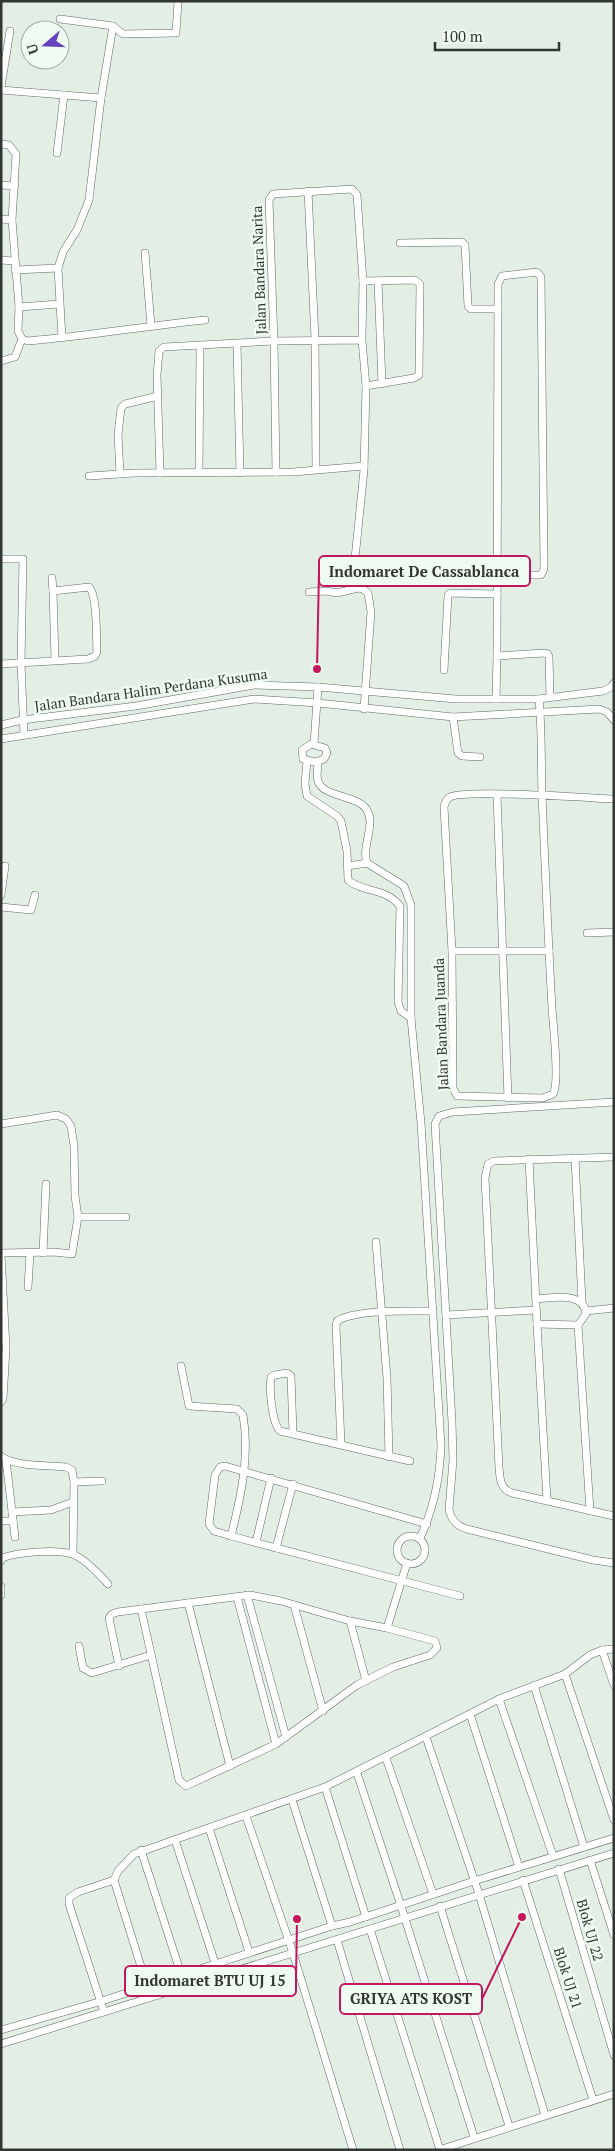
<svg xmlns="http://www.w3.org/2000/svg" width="615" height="2151" viewBox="0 0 615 2151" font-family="'PT Serif',serif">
  <rect width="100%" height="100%" fill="#e3efe5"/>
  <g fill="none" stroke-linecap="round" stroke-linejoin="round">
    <g stroke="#5e6960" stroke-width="8">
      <g id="street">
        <path d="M 60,19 L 113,26"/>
        <path d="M 1,87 L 10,31"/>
        <path d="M 1,90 L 101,98"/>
        <path d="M 1,144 L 9,145 L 16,154 L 12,220"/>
        <path d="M 57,153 L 64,95"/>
        <path d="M 1,185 L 15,186"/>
        <path d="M 308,191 L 315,339 L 316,469"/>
        <path d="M 1,219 L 12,220 L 19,307 L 18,331 L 22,339 L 28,341 C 87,336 146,326 205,320"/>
        <path d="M 400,243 L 462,242 L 465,245 L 468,306 L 471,309 L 498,309"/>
        <path d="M 145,253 L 151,326"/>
        <path d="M 1,260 L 14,261"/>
        <path d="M 15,270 L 58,268"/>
        <path d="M 363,281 L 415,280 L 420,284 L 419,375 L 414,378 L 366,386"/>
        <path d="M 378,281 L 382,384"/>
        <path d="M 19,307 L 59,304"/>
        <path d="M 62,338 L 58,268 L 63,252 L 77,230 L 89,200 L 101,98 L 113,26 L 123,34 L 176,33 L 178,1"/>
        <path d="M 237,344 L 240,473"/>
        <path d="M 1,361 L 15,357 L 22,339"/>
        <path d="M 199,472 L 200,347"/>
        <path d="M 160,473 L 157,375 L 159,351 L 164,347 L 274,341 L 276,472"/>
        <path d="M 120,474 L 118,434 L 121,408 L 125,404 L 158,396"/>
        <path d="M 89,476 L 134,473 L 293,472 L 364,466"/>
        <path d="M 1,559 L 23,559 L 21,663 L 24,735"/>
        <path d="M 52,578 L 53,591"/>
        <path d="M 352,588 L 364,470 L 366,386 L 362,340 L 363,281 L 357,195 L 352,189 L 273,194 L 269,200 L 274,341 L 362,340"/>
        <path d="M 309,592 L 326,591 L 337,593 L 358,588 L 363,589 L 368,593 L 371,612 L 364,709"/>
        <path d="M 497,656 L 498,284 L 502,276 L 537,272 L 541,277 L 544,569 L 541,575 L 497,575"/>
        <path d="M 1,664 L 88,659 L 95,656 L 97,652 C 96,638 98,596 89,587 L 53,591 L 55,660"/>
        <path d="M 444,670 L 448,595 L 451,593 L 497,594"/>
        <path d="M 496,699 L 497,656 L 544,653 L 548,654 L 549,657 L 550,697"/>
        <path d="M 539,699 C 542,730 541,762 542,794 C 545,865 548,937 552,1008 C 553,1024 560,1084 553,1094 L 543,1098 L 457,1096 L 453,1088 L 452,951 L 444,807 C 445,803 446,799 450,797 C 463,789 590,798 614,799"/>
        <path d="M 453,717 L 458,753 L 462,756 L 480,757"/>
        <path d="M 1,725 L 22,720 L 136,706 L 254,685 L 318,687 L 456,699 L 539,699 L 603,691 L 611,687 L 614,683"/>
        <path d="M 1,739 L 254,699 L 318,703 L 453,717 L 599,709 L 607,712 L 614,720"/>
        <path d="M 311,744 L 325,748 L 327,753 L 324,759 L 315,762 L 303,759 L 302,750 Z"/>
        <path d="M 314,744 L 318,687"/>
        <path d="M 307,761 L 305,784 L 307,796 L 337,816 L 341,821 L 347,851 L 348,880 C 363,893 385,887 400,906 L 398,1002 L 401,1011 L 411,1018"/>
        <path d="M 318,762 C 318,768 316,776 318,781 C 322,797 358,795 367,810 C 376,826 361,846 367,863 L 404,886 L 411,905 L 411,1018 L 421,1123 L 441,1445 C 440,1479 434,1508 420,1538"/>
        <path d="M 497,795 L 508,1098"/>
        <path d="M 348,866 L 367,863"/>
        <path d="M 1,895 L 5,866"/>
        <path d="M 1,907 L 31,910 L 35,895"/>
        <path d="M 587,933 L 614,932"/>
        <path d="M 452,951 L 549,951"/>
        <path d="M 614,1102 L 453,1112 L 439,1116 L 435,1124 L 452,1422 L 453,1460 L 449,1510 C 452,1521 457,1526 467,1529 L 593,1560 L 614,1563"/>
        <path d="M 1,1124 L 57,1115 L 66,1119 L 71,1126 L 74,1146 L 75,1196 L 78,1217 L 72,1254 L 54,1252 L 1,1253"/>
        <path d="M 614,1157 L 494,1161 L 488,1164 L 485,1178 L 499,1467 C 500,1479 500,1489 512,1493 L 614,1516"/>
        <path d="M 575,1158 L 582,1302"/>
        <path d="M 529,1159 L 537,1324 L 578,1325 L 586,1314 C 584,1291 553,1298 536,1299"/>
        <path d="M 78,1217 L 126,1217"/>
        <path d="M 376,1242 L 387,1378 L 389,1457"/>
        <path d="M 43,1253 L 46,1184"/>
        <path d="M 1,1254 L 6,1348 L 3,1399 L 1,1402"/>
        <path d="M 28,1287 L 30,1253"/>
        <path d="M 586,1311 L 614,1308"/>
        <path d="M 446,1315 L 536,1310"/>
        <path d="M 537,1324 L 547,1500"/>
        <path d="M 578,1325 L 590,1511"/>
        <path d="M 181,1366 L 189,1406 L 237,1409 L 243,1415 C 250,1455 241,1497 231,1536"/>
        <path d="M 293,1433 L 291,1376 L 287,1373 L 275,1375 L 271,1377 C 269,1389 272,1423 280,1431 L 410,1461"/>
        <path d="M 341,1444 L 336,1326 L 337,1321 C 356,1309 409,1311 433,1311"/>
        <path d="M 1,1456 C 14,1467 49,1465 66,1467 L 72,1470 L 74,1482 L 73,1554"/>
        <path d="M 6,1460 L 15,1537"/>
        <path d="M 74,1482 L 102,1481"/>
        <path d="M 12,1512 L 51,1510 L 73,1502"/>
        <path d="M 1,1521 L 13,1521"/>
        <path d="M 427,1524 L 225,1466 L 220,1467 L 215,1475 L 209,1524 L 214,1531 L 231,1536 L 460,1596"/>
        <circle cx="411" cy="1550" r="14"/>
        <path d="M 256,1542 L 271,1478"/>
        <path d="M 276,1548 L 293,1484"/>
        <path d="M 1,1561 L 2,1558 C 18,1552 56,1549 72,1554 C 84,1558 100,1575 108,1584"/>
        <path d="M 1,1587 L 1,1595"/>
        <path d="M 247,1595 L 286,1737"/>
        <path d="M 237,1597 L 276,1744"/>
        <path d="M 188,1603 L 230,1766"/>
        <path d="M 294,1605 L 323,1711"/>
        <path d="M 141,1609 L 179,1780 L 186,1786 L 276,1744 L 357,1685 L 393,1667 L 430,1655 L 437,1648 L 435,1641 L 387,1628"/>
        <path d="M 350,1621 L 366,1681"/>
        <path d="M 79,1646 L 83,1668 L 92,1673 L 151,1655"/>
        <path d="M 602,1650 L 614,1685"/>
        <path d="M 119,1666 L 109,1618 L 112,1614 L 118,1612 L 250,1595 L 281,1601 L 350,1621 L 387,1628 L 407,1563"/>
        <path d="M 565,1674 L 614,1820"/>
        <path d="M 534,1685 L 584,1847"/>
        <path d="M 499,1699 L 553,1856"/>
        <path d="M 470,1714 L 519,1867"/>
        <path d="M 426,1737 L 479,1894 L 545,2115"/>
        <path d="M 386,1758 L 433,1894"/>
        <path d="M 357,1773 L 401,1906 L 474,2137"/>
        <path d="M 325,1787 L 366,1917"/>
        <path d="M 292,1800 L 332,1926"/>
        <path d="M 246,1816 L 293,1953 L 353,2150"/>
        <path d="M 209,1828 L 249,1952"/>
        <path d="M 175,1840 L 215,1963"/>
        <path d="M 141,1850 L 181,1974"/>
        <path d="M 590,1860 L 614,1935"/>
        <path d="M 559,1869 L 614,2055"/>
        <path d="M 523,1880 L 593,2100"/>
        <path d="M 440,1906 L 509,2126"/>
        <path d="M 370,1929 L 440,2150"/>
        <path d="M 337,1940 L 400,2150"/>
        <path d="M 147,1986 L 114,1880 L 118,1871 L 134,1854 L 325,1787 L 499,1699 L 565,1674 L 590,1655 L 602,1650 L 614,1649"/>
        <path d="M 104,2012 L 69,1904 L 69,1898 L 78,1892 L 114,1880"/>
        <path d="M 1,2030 L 102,2001 L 332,1926 L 350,1922 L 474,1881 L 614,1838"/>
        <path d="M 1,2044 L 614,1853"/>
        <path d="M 439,2150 L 614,2094"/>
      </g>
    </g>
    <use href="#street" stroke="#fff" stroke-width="7"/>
  </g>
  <g text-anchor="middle" stroke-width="5" stroke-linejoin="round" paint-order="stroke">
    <g font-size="14" fill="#313632" stroke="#f0fcf2">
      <text transform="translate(259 270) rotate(-92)" y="5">Jalan Bandara Narita</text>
      <text transform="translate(151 690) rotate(-8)" y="5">Jalan Bandara Halim Perdana Kusuma</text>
      <text transform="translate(441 1024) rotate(-92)" y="5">Jalan Bandara Juanda</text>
      <text transform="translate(590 1930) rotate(74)" y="5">Blok UJ 22</text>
      <text transform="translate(568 1978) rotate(72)" y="5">Blok UJ 21</text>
    </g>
  </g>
  <path fill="none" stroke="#c2185b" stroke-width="2" d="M317 669L319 571M297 1919L296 1981M522 1917L482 1999"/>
  <g fill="#c2185b" stroke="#f0fcf2" stroke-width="2">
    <circle cx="317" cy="669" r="5"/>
    <circle cx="297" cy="1919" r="5"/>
    <circle cx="522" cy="1917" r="5"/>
  </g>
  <g fill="#f0fcf2" stroke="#c2185b" stroke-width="2">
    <rect x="319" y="556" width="211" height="30" rx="5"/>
    <rect x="125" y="1966" width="171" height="30" rx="5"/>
    <rect x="340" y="1984" width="142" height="30" rx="5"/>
  </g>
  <g font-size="15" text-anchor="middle" font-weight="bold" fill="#313632">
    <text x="424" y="577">Indomaret De Cassablanca</text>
    <text x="210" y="1986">Indomaret BTU UJ 15</text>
    <text x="411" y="2004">GRIYA ATS KOST</text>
  </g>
  <rect width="615" height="2151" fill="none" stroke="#313632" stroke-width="5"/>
  <g transform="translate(45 45) rotate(251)"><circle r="24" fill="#f0fcf2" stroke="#a4ada5"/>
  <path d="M0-4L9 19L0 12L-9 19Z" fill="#6442bb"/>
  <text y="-8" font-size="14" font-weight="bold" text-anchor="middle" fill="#313632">U</text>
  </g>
  <path d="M435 42v8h124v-8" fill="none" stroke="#313632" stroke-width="2.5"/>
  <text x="442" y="42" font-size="15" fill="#313632" stroke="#f0fcf2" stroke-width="4" paint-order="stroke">100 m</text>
</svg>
